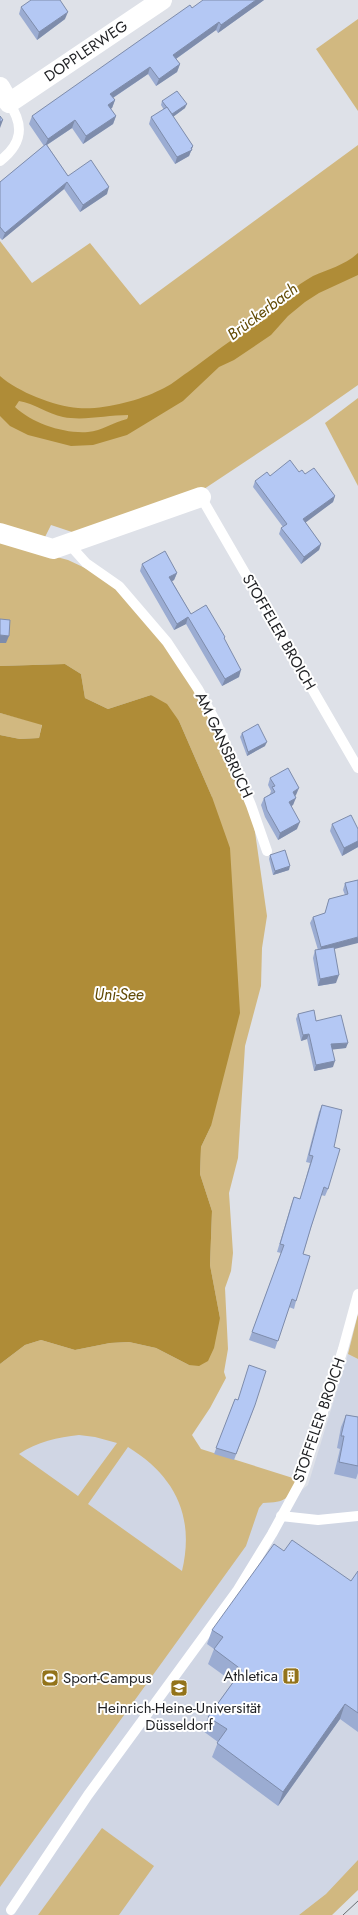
<svg xmlns="http://www.w3.org/2000/svg" width="358" height="1915" viewBox="0 0 358 1915" font-family="Jost,sans-serif">
  <rect width="100%" height="100%" fill="#dee1e8"/>
  <path fill="#d0d6e4" d="M 348,1354 L 358,1359 L 358,1867 L 302,1915 L 0,1915 L 0,1423 L 33,1405 L 267,1498 L 287,1501 L 308,1485 Z"/>
  <g fill="#d1b880" fill-rule="evenodd">
    <path d="M 358,19 L 358,111 L 316,49 Z"/>
    <path d="M 358,145 L 358,385 L 308,420 L 198,493 L 78,534 L 51,525 L 44,539 L 0,525 L 0,241 L 32,283 L 90,243 L 140,305 Z"/>
    <path d="M 358,398 L 358,486 L 325,423 Z"/>
    <path d="M 0,542 L 68,560 L 98,574 L 119,592 L 165,643 L 215,725 L 254,825 L 267,916 L 262,948 L 261,986 L 245,1046 L 238,1158 L 229,1193 L 233,1253 L 231,1271 L 225,1288 L 228,1349 L 224,1372 L 226,1378 L 210,1408 L 192,1435 L 201,1449 L 296,1479 C 289,1500 286,1502 263,1503 L 259,1508 L 246,1546 L 0,1887 L 0,1364 L 25,1345 L 41,1340 L 75,1350 L 110,1343 L 129,1342 L 156,1348 L 189,1365 L 220,1318 L 210,1265 L 212,1211 L 200,1174 L 201,1147 L 211,1126 L 212,797 L 179,721 L 151,695 L 108,709 L 85,698 L 81,674 L 65,664 L 0,666 ZM 79,1435 L 95,1437 L 117,1443 L 78,1496 L 19,1454 C 37,1442 58,1437 79,1435 ZM 128,1447 C 175,1476 195,1516 182,1571 L 88,1504 Z"/>
    <path d="M 0,713 L 42,724 L 39,738 L 20,739 L 0,735 Z"/>
    <path d="M 358,1314 L 358,1359 L 348,1354 Z"/>
    <path d="M 102,1828 L 154,1866 L 119,1915 L 38,1915 Z"/>
    <path d="M 358,1860 L 358,1890 L 332,1915 L 299,1915 L 326,1894 Z"/>
  </g>
  <g fill="#af8c37" fill-rule="evenodd">
    <path d="M 358,253 L 358,275 L 319,293 L 305,302 L 288,316 L 271,335 L 234,360 L 219,367 L 183,401 L 127,435 L 93,445 L 71,446 L 28,435 L 10,426 L 0,416 L 0,376 C 18,392 54,406 78,408 C 103,410 138,401 160,390 C 170,386 179,378 188,372 C 214,353 240,332 268,318 L 267,313 C 281,299 295,286 313,276 C 329,269 345,265 358,253 ZM 19,401 C 34,403 48,414 63,417 C 84,421 107,415 128,415 L 128,417 L 127,419 C 113,422 102,431 88,432 C 64,434 32,423 15,407 Z"/>
    <path d="M 65,664 L 81,674 L 85,698 L 108,709 L 151,695 L 167,704 L 179,721 L 212,797 L 230,848 L 240,1013 L 211,1126 L 201,1147 L 200,1174 L 212,1211 L 210,1265 L 220,1318 L 214,1348 L 208,1361 L 199,1366 L 189,1365 L 156,1348 L 129,1342 L 110,1343 L 75,1350 L 41,1340 L 25,1345 L 0,1364 L 0,735 L 20,739 L 39,738 L 42,725 L 0,713 L 0,666 Z"/>
  </g>
  <g fill="none" stroke-linecap="round" stroke-linejoin="round">
    <g stroke="#fff" stroke-width="10">
      <path d="M 0,161 C 22,144 25,126 9,103"/>
      <path d="M 201,497 L 358,768"/>
      <path d="M 68,543 L 86,563 L 119,586 L 167,642 L 198,689 L 217,724 L 251,805 L 267,851"/>
      <path d="M 281,1516 L 318,1520 L 358,1516"/>
      <path d="M 11,1910 L 88,1795 L 237,1591 L 272,1534 L 301,1481 L 343,1349 L 358,1294"/>
    </g>
    <g stroke="#fff" stroke-width="20">
      <path d="M 0,87 L 9,103 L 162,0"/>
      <path d="M 0,533 L 53,549 L 201,497"/>
    </g>
    <path stroke="#6a6c70" stroke-width="1" d="M 343,1915 L 358,1901"/>
  </g>
  <g fill="#9bacd2">
    <path d="M 264,0 L 218,33 L 216,30 L 176,59 L 180,64 L 177,72 L 156,86 L 148,74 L 113,98 L 115,100 L 112,108 L 110,109 L 116,116 L 113,124 L 83,144 L 72,128 L 47,145 L 68,176 L 107,194 L 80,212 L 64,189 L 2,240 L 0,238 L 0,182 L 44,146 L 29,124 L 32,116 L 192,8 Z"/>
    <path d="M 21,7 L 65,19 L 37,40 L 19,14 Z"/>
    <path d="M 162,101 L 185,108 L 173,117 L 193,146 L 189,156 L 175,164 L 149,124 L 151,117 L 164,110 L 161,105 Z"/>
    <path d="M 299,472 L 305,474 L 335,496 L 333,502 L 305,522 L 321,544 L 319,550 L 301,564 L 279,534 L 281,528 L 283,527 L 253,487 L 255,481 L 270,476 Z"/>
    <path d="M 142,564 L 177,573 L 174,580 L 172,581 L 191,614 L 225,637 L 224,639 L 239,677 L 222,686 L 186,624 L 174,630 L 140,571 Z"/>
    <path d="M 242,733 L 265,746 L 247,756 L 240,737 Z"/>
    <path d="M 270,778 L 296,795 L 295,796 L 293,805 L 291,806 L 297,829 L 278,840 L 265,817 L 261,805 L 264,798 L 270,794 L 271,791 L 268,785 Z"/>
    <path d="M 332,824 L 358,829 L 358,847 L 342,856 L 330,831 Z"/>
    <path d="M 270,855 L 289,870 L 273,875 L 269,859 Z"/>
    <path d="M 358,880 L 334,949 L 336,983 L 318,986 L 313,958 L 315,950 L 318,950 L 310,923 L 313,917 L 325,913 L 329,899 L 345,895 L 343,890 L 345,883 Z"/>
    <path d="M 298,1014 L 316,1021 L 346,1048 L 332,1049 L 333,1067 L 314,1071 L 307,1039 L 301,1041 L 296,1019 Z"/>
    <path d="M 322,1105 L 334,1147 L 328,1189 L 325,1196 L 321,1195 L 303,1254 L 296,1301 L 294,1309 L 289,1307 L 275,1349 L 249,1340 L 281,1253 L 277,1252 L 291,1205 L 294,1197 L 300,1199 L 310,1163 L 306,1162 L 319,1112 Z"/>
    <path d="M 235,1399 L 255,1405 L 234,1460 L 214,1454 Z"/>
    <path d="M 346,1415 L 358,1417 L 358,1473 L 356,1479 L 334,1474 L 340,1449 L 337,1448 L 341,1427 Z"/>
    <path d="M 284,1551 L 351,1581 L 358,1571 L 358,1732 L 340,1719 L 278,1806 L 212,1757 L 218,1742 L 203,1731 L 208,1717 L 233,1682 L 208,1664 L 214,1649 L 207,1644 L 212,1630 Z"/>
  </g>
  <g fill="#7e8cab">
    <path d="M 256,0 L 264,0 L 218,33 L 221,25 Z"/>
    <path d="M 68,12 L 65,19 L 37,40 L 39,32 Z"/>
    <path d="M 219,22 L 216,30 L 170,63 L 173,55 Z"/>
    <path d="M 180,64 L 177,72 L 156,86 L 159,79 Z"/>
    <path d="M 150,67 L 148,74 L 108,101 L 110,94 Z"/>
    <path d="M 115,100 L 112,108 L 105,112 L 108,105 Z"/>
    <path d="M 187,104 L 185,108 L 170,119 L 171,115 Z"/>
    <path d="M 116,116 L 113,124 L 83,144 L 86,136 Z"/>
    <path d="M 3,120 L 0,128 L 0,122 Z"/>
    <path d="M 75,120 L 72,128 L 45,146 L 48,139 Z"/>
    <path d="M 193,146 L 189,156 L 175,164 L 177,157 Z"/>
    <path d="M 67,182 L 64,189 L 2,240 L 5,233 Z"/>
    <path d="M 109,187 L 107,194 L 80,212 L 83,205 Z"/>
    <path d="M 335,496 L 333,502 L 301,526 L 303,519 Z"/>
    <path d="M 321,544 L 319,550 L 301,564 L 304,557 Z"/>
    <path d="M 177,573 L 174,580 L 167,584 L 169,577 Z"/>
    <path d="M 188,617 L 186,624 L 174,630 L 177,624 Z"/>
    <path d="M 0,635 L 9,636 L 6,643 L 0,643 Z"/>
    <path d="M 241,670 L 239,677 L 222,686 L 225,679 Z"/>
    <path d="M 267,742 L 265,746 L 247,756 L 248,752 Z"/>
    <path d="M 299,788 L 296,795 L 290,799 L 293,792 Z"/>
    <path d="M 296,798 L 293,805 L 286,809 L 289,802 Z"/>
    <path d="M 300,822 L 297,829 L 278,840 L 280,833 Z"/>
    <path d="M 358,841 L 358,847 L 342,856 L 344,848 Z"/>
    <path d="M 290,866 L 289,870 L 273,875 L 275,871 Z"/>
    <path d="M 358,937 L 358,943 L 319,953 L 321,947 Z"/>
    <path d="M 339,975 L 336,983 L 318,986 L 320,979 Z"/>
    <path d="M 309,1034 L 307,1039 L 301,1041 L 303,1035 Z"/>
    <path d="M 348,1043 L 346,1048 L 329,1050 L 331,1044 Z"/>
    <path d="M 335,1061 L 333,1067 L 314,1071 L 316,1065 Z"/>
    <path d="M 345,1704 L 340,1719 L 278,1806 L 283,1792 Z"/>
  </g>
  <g fill="#b4c8f4" stroke="#7e8cab">
    <path d="M 31,0 L 60,0 L 68,12 L 39,32 L 21,7 Z"/>
    <path d="M 203,0 L 256,0 L 221,25 L 219,22 L 173,55 L 180,64 L 159,79 L 150,67 L 110,94 L 115,100 L 108,105 L 116,116 L 86,136 L 75,120 L 48,139 L 32,116 L 190,5 L 192,8 Z"/>
    <path d="M 177,91 L 187,104 L 172,114 L 162,101 Z"/>
    <path d="M 167,107 L 193,146 L 191,148 L 192,150 L 177,157 L 151,117 Z"/>
    <path d="M 0,116 L 3,120 L 0,122 Z"/>
    <path d="M 46,144 L 68,176 L 91,160 L 109,187 L 83,205 L 67,182 L 5,233 L 0,227 L 0,182 Z"/>
    <path d="M 290,460 L 299,472 L 302,470 L 305,474 L 314,468 L 335,496 L 303,519 L 321,544 L 304,557 L 281,528 L 287,524 L 255,481 L 267,472 L 270,476 Z"/>
    <path d="M 165,551 L 177,573 L 169,577 L 191,614 L 206,605 L 225,637 L 224,638 L 241,670 L 225,679 L 188,617 L 177,624 L 142,564 Z"/>
    <path d="M 0,619 L 10,620 L 9,636 L 0,635 Z"/>
    <path d="M 258,724 L 267,742 L 248,752 L 242,733 Z"/>
    <path d="M 288,768 L 299,788 L 293,792 L 296,798 L 289,802 L 300,822 L 280,833 L 267,810 L 264,798 L 275,792 L 272,787 L 275,786 L 270,778 Z"/>
    <path d="M 351,815 L 358,829 L 358,841 L 344,848 L 332,824 Z"/>
    <path d="M 285,850 L 290,866 L 275,871 L 270,855 Z"/>
    <path d="M 358,880 L 358,937 L 321,947 L 313,917 L 325,913 L 329,899 L 348,894 L 345,883 Z"/>
    <path d="M 334,947 L 339,975 L 320,979 L 315,950 Z"/>
    <path d="M 314,1010 L 316,1021 L 341,1015 L 348,1043 L 331,1044 L 335,1061 L 316,1065 L 309,1034 L 303,1035 L 298,1014 Z"/>
    <path d="M 322,1105 L 342,1110 L 334,1147 L 340,1149 L 328,1189 L 324,1187 L 311,1227 L 303,1254 L 310,1256 L 296,1301 L 292,1299 L 278,1341 L 252,1332 L 284,1245 L 280,1244 L 294,1197 L 300,1199 L 313,1156 L 309,1155 Z"/>
    <path d="M 249,1365 L 266,1371 L 255,1405 L 236,1454 L 216,1448 L 235,1399 L 238,1400 Z"/>
    <path d="M 346,1415 L 358,1417 L 358,1466 L 339,1462 L 344,1436 L 341,1436 Z"/>
    <path d="M 292,1540 L 351,1581 L 358,1571 L 358,1713 L 345,1704 L 283,1792 L 217,1743 L 227,1729 L 208,1717 L 242,1670 L 214,1649 L 223,1637 L 212,1630 L 274,1544 L 284,1551 Z"/>
  </g>
  <defs>
    <g id="building-square" transform="scale(0.9)"><rect x="-9" y="-9" width="18" height="18" rx="4" fill="#93731a" stroke="#fff"/><path d="M-4-6H4V6H1V3H-1V6H-4ZM-2.5-4.3h1.7v1.8h-1.7ZM.8-4.3h1.7v1.8H.8ZM-2.5-1h1.7V.8h-1.7ZM.8-1h1.7V.8H.8Z" fill="#fff"/></g>
    <g id="stadium-square" transform="scale(0.9)"><rect x="-9" y="-9" width="18" height="18" rx="4" fill="#93731a" stroke="#fff"/><path d="M0-5a6.5 5 0 1 0 0 10a6.5 5 0 1 0 0-10ZM-3.5-1.8h7v3.6h-7Z" fill="#fff"/></g>
    <g id="university-square" transform="scale(0.9)"><rect x="-9" y="-9" width="18" height="18" rx="4" fill="#93731a" stroke="#fff"/><path d="M0-5L7-2L0 1L-7-2ZM-4 1L0 2.5L4 1V4Q0 6-4 4Z" fill="#fff"/></g>
  </defs>
  <g fill-rule="evenodd">
    <use href="#building-square" x="291" y="1676"/>
    <use href="#stadium-square" x="50" y="1678"/>
    <use href="#university-square" x="179" y="1688"/>
  </g>
  <g text-anchor="middle" stroke-width="4" stroke-linejoin="round" paint-order="stroke">
    <g font-size="15" fill="#1e1f22" stroke="#fff">
      <text transform="translate(86 51) rotate(-34)" y="5">DOPPLERWEG</text>
      <text transform="translate(279 632) rotate(60)" y="5">STOFFELER BROICH</text>
      <text transform="translate(224 745) rotate(65)" y="5">AM GANSBRUCH</text>
      <text transform="translate(319 1420) rotate(-71)" y="5">STOFFELER BROICH</text>
    </g>
    <g font-size="15" fill="#1e1f22" stroke="#fff" text-anchor="end">
      <text x="278" y="1681">Athletica</text>
      <text x="63" y="1683" text-anchor="start">Sport-Campus</text>
      <text x="179" y="1713" text-anchor="middle">Heinrich-Heine-Universität<tspan x="179" dy="17">Düsseldorf</tspan></text>
    </g>
    <g font-size="16" font-style="italic" fill="#624a05" stroke="#fff">
      <text transform="translate(262 311) rotate(-37)" y="6">Brückerbach</text>
      <text x="119" y="1000">Uni-See</text>
    </g>
  </g>
</svg>
